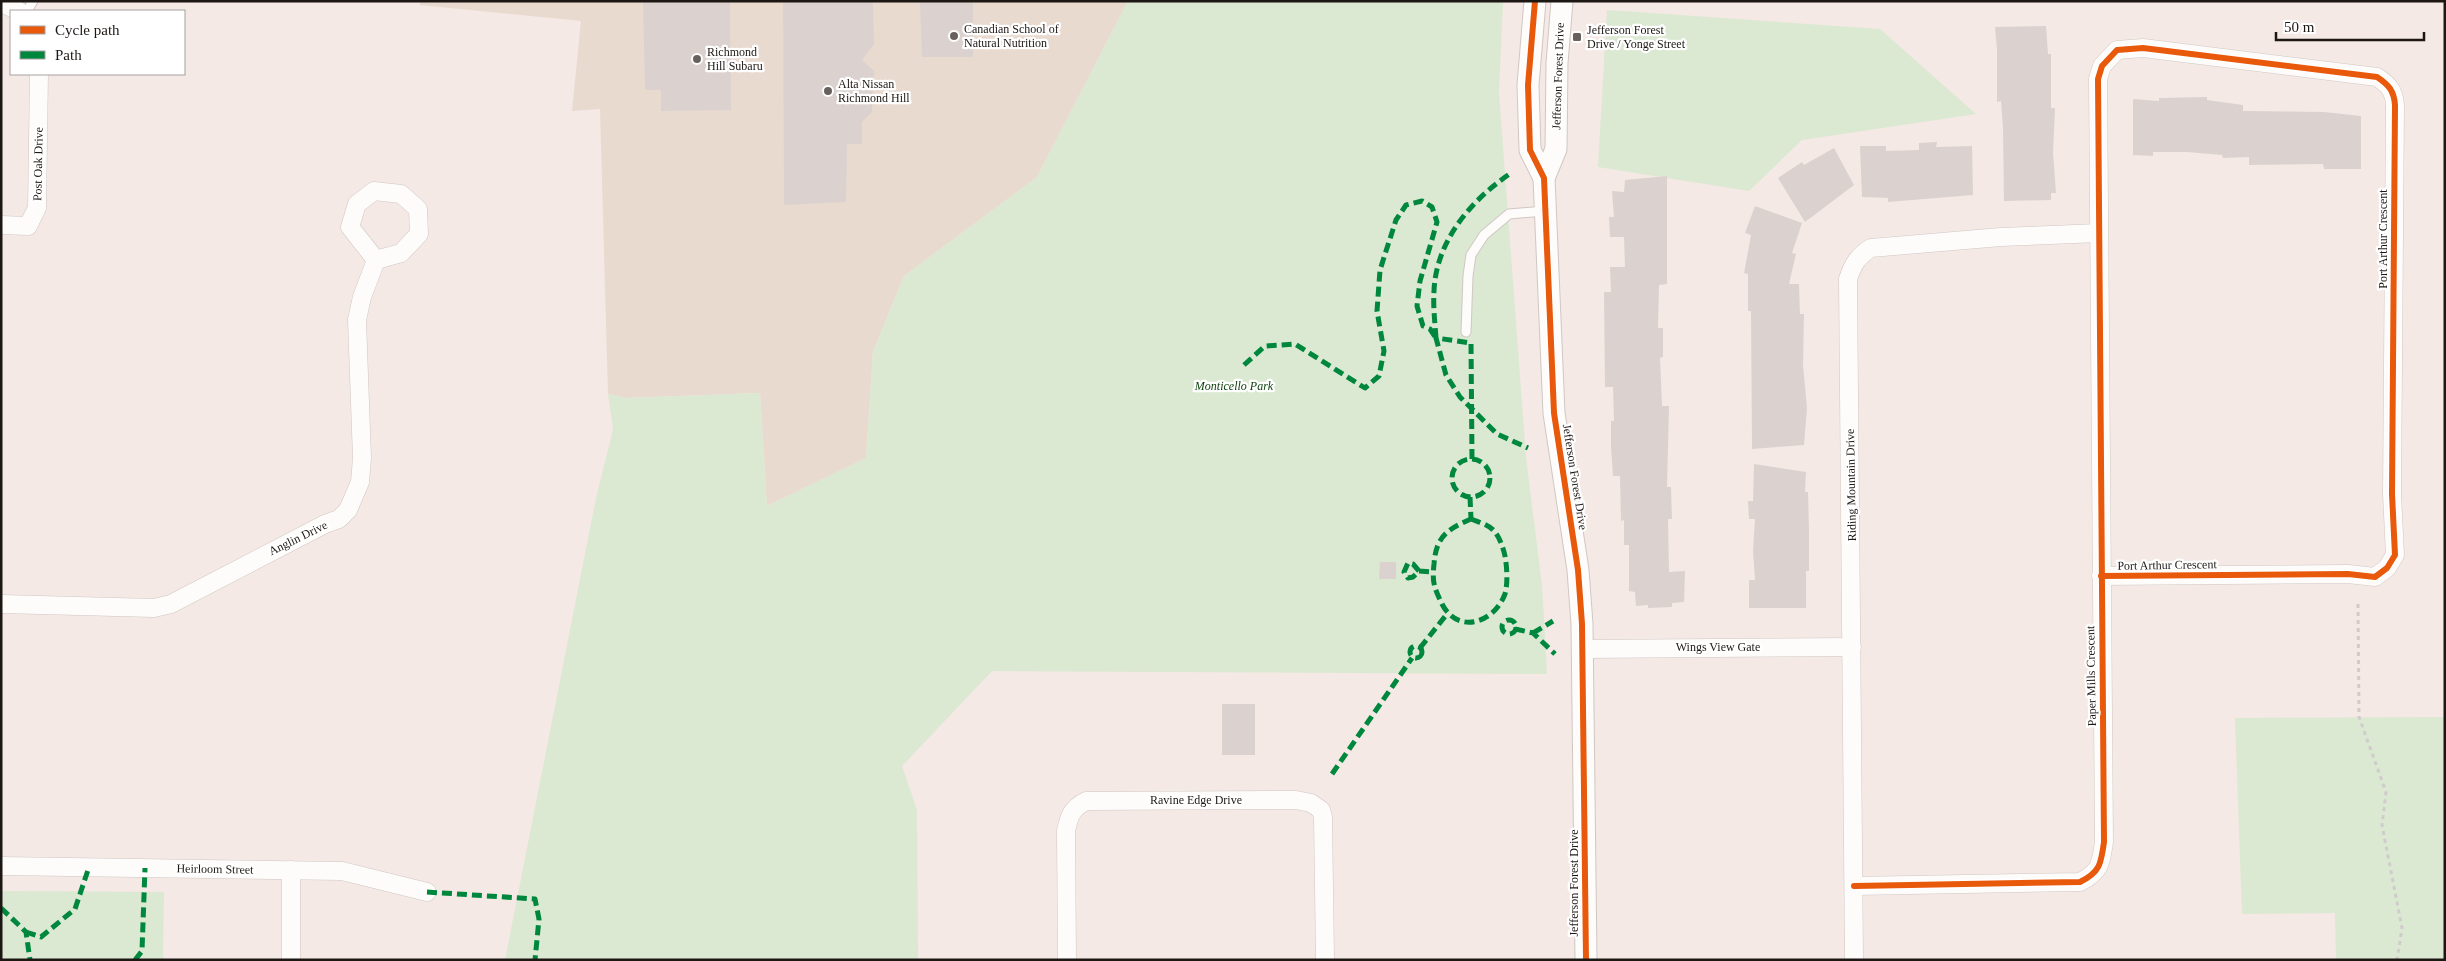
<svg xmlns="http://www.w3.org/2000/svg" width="2446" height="961" viewBox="0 0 2446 961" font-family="Georgia,serif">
  <rect width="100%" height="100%" fill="#f4e9e4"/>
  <path fill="#e9dad0" d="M 420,1 L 1128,1 L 1037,177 L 904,276 L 873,352 L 866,458 L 767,506 L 760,393 L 626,398 L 608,394 L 600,109 L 572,111 L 581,21 L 420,5 Z"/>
  <g fill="#dbe8d2">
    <path d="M 1128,1 L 1503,1 L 1499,93 L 1526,457 L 1542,585 L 1547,674 L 992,671 L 902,766 L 917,810 L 918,960 L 505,960 L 596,498 L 613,430 L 608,394 L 626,398 L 760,393 L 767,506 L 866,458 L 873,352 L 904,276 L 1037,177 Z"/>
    <path d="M 1607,10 L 1880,29 L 1976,114 L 1802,140 L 1749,191 L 1598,167 Z"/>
    <path d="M 2445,717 L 2445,960 L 2336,960 L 2335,913 L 2242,914 L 2235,718 Z"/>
    <path d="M 1,891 L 164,892 L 163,960 L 1,960 Z"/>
  </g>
  <g fill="#dbd2cf">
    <path d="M 643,1 L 730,1 L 731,110 L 661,111 L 661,90 L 645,90 Z"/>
    <path d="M 783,1 L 873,1 L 874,44 L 862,60 L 874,71 L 872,112 L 862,122 L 862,144 L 847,144 L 846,202 L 784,205 Z"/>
    <path d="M 920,1 L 973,1 L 973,57 L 922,57 Z"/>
    <path d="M 2046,26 L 2048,54 L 2051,54 L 2051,108 L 2055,108 L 2053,153 L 2056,193 L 2051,193 L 2051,200 L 2004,201 L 2003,128 L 2001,101 L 1997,102 L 1997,49 L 1995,27 Z"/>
    <path d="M 2207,97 L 2207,100 L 2243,105 L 2243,111 L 2324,112 L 2361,116 L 2361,169 L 2324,169 L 2323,164 L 2249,165 L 2249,157 L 2223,158 L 2222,155 L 2187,152 L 2153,152 L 2153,156 L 2133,155 L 2133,99 L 2159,101 L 2159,98 Z"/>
    <path d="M 1937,142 L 1936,147 L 1972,146 L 1973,195 L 1888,202 L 1888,198 L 1862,197 L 1860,146 L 1886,146 L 1886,151 L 1919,150 L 1919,143 Z"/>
    <path d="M 1834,148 L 1854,185 L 1805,222 L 1778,178 L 1802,162 L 1804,165 Z"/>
    <path d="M 1667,176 L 1667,284 L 1659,285 L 1658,328 L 1663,328 L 1663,357 L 1660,358 L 1662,406 L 1669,406 L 1667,487 L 1671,487 L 1672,519 L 1668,519 L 1669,572 L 1685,571 L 1684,602 L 1672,603 L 1672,607 L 1648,608 L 1648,605 L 1636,606 L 1635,592 L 1629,591 L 1629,545 L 1624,545 L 1624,520 L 1621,521 L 1620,476 L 1613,476 L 1611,447 L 1611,421 L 1614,421 L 1613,387 L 1605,387 L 1604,292 L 1611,292 L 1610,267 L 1625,267 L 1624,237 L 1610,237 L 1609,217 L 1614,217 L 1612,191 L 1624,192 L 1625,180 Z"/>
    <path d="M 1755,206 L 1802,223 L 1792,253 L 1796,254 L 1789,284 L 1799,284 L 1800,314 L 1804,314 L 1803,365 L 1807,408 L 1804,445 L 1752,449 L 1751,311 L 1748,311 L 1748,274 L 1744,273 L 1751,235 L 1745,233 Z"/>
    <path d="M 1754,464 L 1806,472 L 1805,492 L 1808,492 L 1809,529 L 1809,571 L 1806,571 L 1806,608 L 1749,608 L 1749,580 L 1755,580 L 1753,551 L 1755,519 L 1749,519 L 1748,501 L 1753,501 Z"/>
    <path d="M 1380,562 L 1396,562 L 1396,579 L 1379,579 Z"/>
    <rect x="1222" y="704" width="33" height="51"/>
  </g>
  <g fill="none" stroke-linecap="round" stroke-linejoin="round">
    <g stroke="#d0c7c3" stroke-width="11">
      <g id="service">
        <path d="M 27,11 L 33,1"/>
        <path d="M 1466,332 L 1468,276 L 1471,255 L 1484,235 L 1509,214 L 1545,211"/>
      </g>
    </g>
    <g stroke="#d0c7c3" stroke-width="19">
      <g id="minor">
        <path d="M 1,3 L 19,11"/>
        <path d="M 374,191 L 401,194 L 418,209 L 419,234 L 401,253 L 376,260 L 350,227 L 357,204 Z"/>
        <path d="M 1,225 L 28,226 L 37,208 L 39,74"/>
        <path d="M 1,604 L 154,608 L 171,604 L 325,524 L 339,519 L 348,510 L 360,482 L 362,458 L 357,320 L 362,297 L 376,260"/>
        <path d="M 1583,649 L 1852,647"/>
        <path d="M 1,866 L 342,871 L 427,892"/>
        <path d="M 291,870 L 291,960"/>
        <path d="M 1854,886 L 2080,882 C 2100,872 2101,864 2104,842 L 2098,79 L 2102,66 L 2117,50 L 2143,48 L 2377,77 C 2389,85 2394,91 2395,105 L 2392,494 L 2395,555 L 2387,568 L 2375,577 L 2348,574 L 2101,576"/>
        <path d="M 1067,960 L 1066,831 C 1069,816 1072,808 1086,801 L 1296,800 L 1311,803 L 1321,810 L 1323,817 L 1325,960"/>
        <path d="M 1854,960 L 1848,279 C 1853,264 1858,256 1871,248 L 2001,237 L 2099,233"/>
      </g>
    </g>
    <g stroke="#d0c7c3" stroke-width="23">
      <g id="tertiary">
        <path d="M 1535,1 L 1528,85 L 1530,150 L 1544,178 L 1554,413 L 1578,570 L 1582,624 L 1586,960"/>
        <path d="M 1544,178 L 1556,149 L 1557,63 L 1562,1"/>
      </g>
    </g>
    <path stroke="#d1cccc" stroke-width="3" stroke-dasharray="4 4" stroke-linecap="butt" d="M 2358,604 L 2359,717 L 2386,792 L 2382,825 L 2402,928 L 2397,960"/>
    <use href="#service" stroke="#fdfcfb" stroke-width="9"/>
    <use href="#minor" stroke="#fdfcfb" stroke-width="18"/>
    <use href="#tertiary" stroke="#fdfcfb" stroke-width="21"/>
    <g stroke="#00873e" stroke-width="5" stroke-dasharray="10 5" stroke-linecap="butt">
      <path d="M 1436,338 C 1435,323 1433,307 1434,291 C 1436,241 1471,200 1511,173"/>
      <path d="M 1244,365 L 1265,346 L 1295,344 L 1365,388 L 1379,376 L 1384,351 L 1377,311 L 1380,270 L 1396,220 L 1406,205 L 1422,201 L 1432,207 L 1437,222 L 1420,281 L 1417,306 L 1423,326 L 1430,329 L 1436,338"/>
      <path d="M 1472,459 L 1471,343 L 1436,338 L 1446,375 L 1460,397 L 1497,434 L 1528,448"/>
      <circle cx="1471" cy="478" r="19"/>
      <path d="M 1470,497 L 1471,519"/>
      <path d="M 1471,519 C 1478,522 1487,524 1492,529 C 1499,535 1503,547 1505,556 C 1507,567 1508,583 1505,594 C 1494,623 1458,635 1442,604 C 1434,587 1432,583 1434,564 C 1436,537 1447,529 1471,519 Z"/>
      <path d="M 1419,571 L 1413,564 L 1408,563 L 1404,572 L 1408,578 L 1413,577 L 1419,571 L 1433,572"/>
      <circle cx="1509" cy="627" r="7"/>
      <path d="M 1515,629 L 1533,633 L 1555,654"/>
      <path d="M 1533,633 L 1553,621"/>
      <circle cx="1416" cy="652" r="6"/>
      <path d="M 1420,648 L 1447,614"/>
      <path d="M 1332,774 L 1412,658"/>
      <path d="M 427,892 L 535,899 L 539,919 L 535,960"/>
      <path d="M 1,908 L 26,932 L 30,960"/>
      <path d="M 26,932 L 41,937 L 75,909 L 89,867"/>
      <path d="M 135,960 L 142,951 L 145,868"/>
    </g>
    <g stroke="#fff" stroke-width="9">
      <g id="cycleway">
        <path d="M 1535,1 L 1528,85 L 1530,150 L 1544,178 L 1554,413 L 1578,570 L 1582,624 L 1586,960"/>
        <path d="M 1854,886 L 2080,882 C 2100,872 2101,864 2104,842 L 2098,79 L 2102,66 L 2117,50 L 2143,48 L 2377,77 C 2389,85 2394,91 2395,105 L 2392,494 L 2395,555 L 2387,568 L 2375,577 L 2348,574 L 2101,576"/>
      </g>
    </g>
    <use href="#cycleway" stroke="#e8590c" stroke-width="6"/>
  </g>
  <g fill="#68605d" stroke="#fff" stroke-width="2">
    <circle cx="954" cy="36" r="5"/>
    <rect x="1572" y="32" width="10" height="10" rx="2.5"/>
    <circle cx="697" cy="59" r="5"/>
    <circle cx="828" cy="91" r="5"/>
  </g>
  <g text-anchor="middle" stroke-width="4.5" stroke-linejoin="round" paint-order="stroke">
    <g font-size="12" fill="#1d1714" stroke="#fff" text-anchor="start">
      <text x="964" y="33">Canadian School of<tspan x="964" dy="14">Natural Nutrition</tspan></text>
      <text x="1587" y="34">Jefferson Forest<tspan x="1587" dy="14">Drive / Yonge Street</tspan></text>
      <text x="707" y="56">Richmond<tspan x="707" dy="14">Hill Subaru</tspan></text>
      <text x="838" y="88">Alta Nissan<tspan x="838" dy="14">Richmond Hill</tspan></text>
    </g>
    <g font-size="12" fill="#1d1714" stroke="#fff">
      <text transform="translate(1558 76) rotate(-88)" y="4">Jefferson Forest Drive</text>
      <text transform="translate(38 164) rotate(-89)" y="4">Post Oak Drive</text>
      <text transform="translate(2383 239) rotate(-90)" y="4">Port Arthur Crescent</text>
      <text transform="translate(1575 477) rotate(81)" y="4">Jefferson Forest Drive</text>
      <text transform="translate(1851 485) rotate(-91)" y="4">Riding Mountain Drive</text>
      <text transform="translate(298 538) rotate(-26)" y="4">Anglin Drive</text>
      <text transform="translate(2167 565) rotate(-1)" y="4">Port Arthur Crescent</text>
      <text x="1718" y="651">Wings View Gate</text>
      <text transform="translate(2091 676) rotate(-91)" y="4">Paper Mills Crescent</text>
      <text x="1196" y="804">Ravine Edge Drive</text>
      <text transform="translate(215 869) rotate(1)" y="4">Heirloom Street</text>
      <text transform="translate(1574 883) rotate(-90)" y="4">Jefferson Forest Drive</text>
    </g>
    <g font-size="12" font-style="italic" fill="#0e410e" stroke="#fff">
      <text x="1234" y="390">Monticello Park</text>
    </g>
  </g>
  <rect width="2446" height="961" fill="none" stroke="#1d1714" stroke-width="5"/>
  <rect x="10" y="10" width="175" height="65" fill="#ffffff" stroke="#a5a2a1"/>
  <rect x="20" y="26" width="25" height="8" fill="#e8590c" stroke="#a5a2a1"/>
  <text x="55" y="35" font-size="15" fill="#1d1714">Cycle path</text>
  <rect x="20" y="51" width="25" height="8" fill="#00873e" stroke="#a5a2a1"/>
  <text x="55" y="60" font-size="15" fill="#1d1714">Path</text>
  <path d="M2276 32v8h148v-8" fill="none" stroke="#1d1714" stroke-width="2.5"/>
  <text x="2284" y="32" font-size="15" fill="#1d1714" stroke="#ffffff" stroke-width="4" paint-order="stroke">50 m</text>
</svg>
